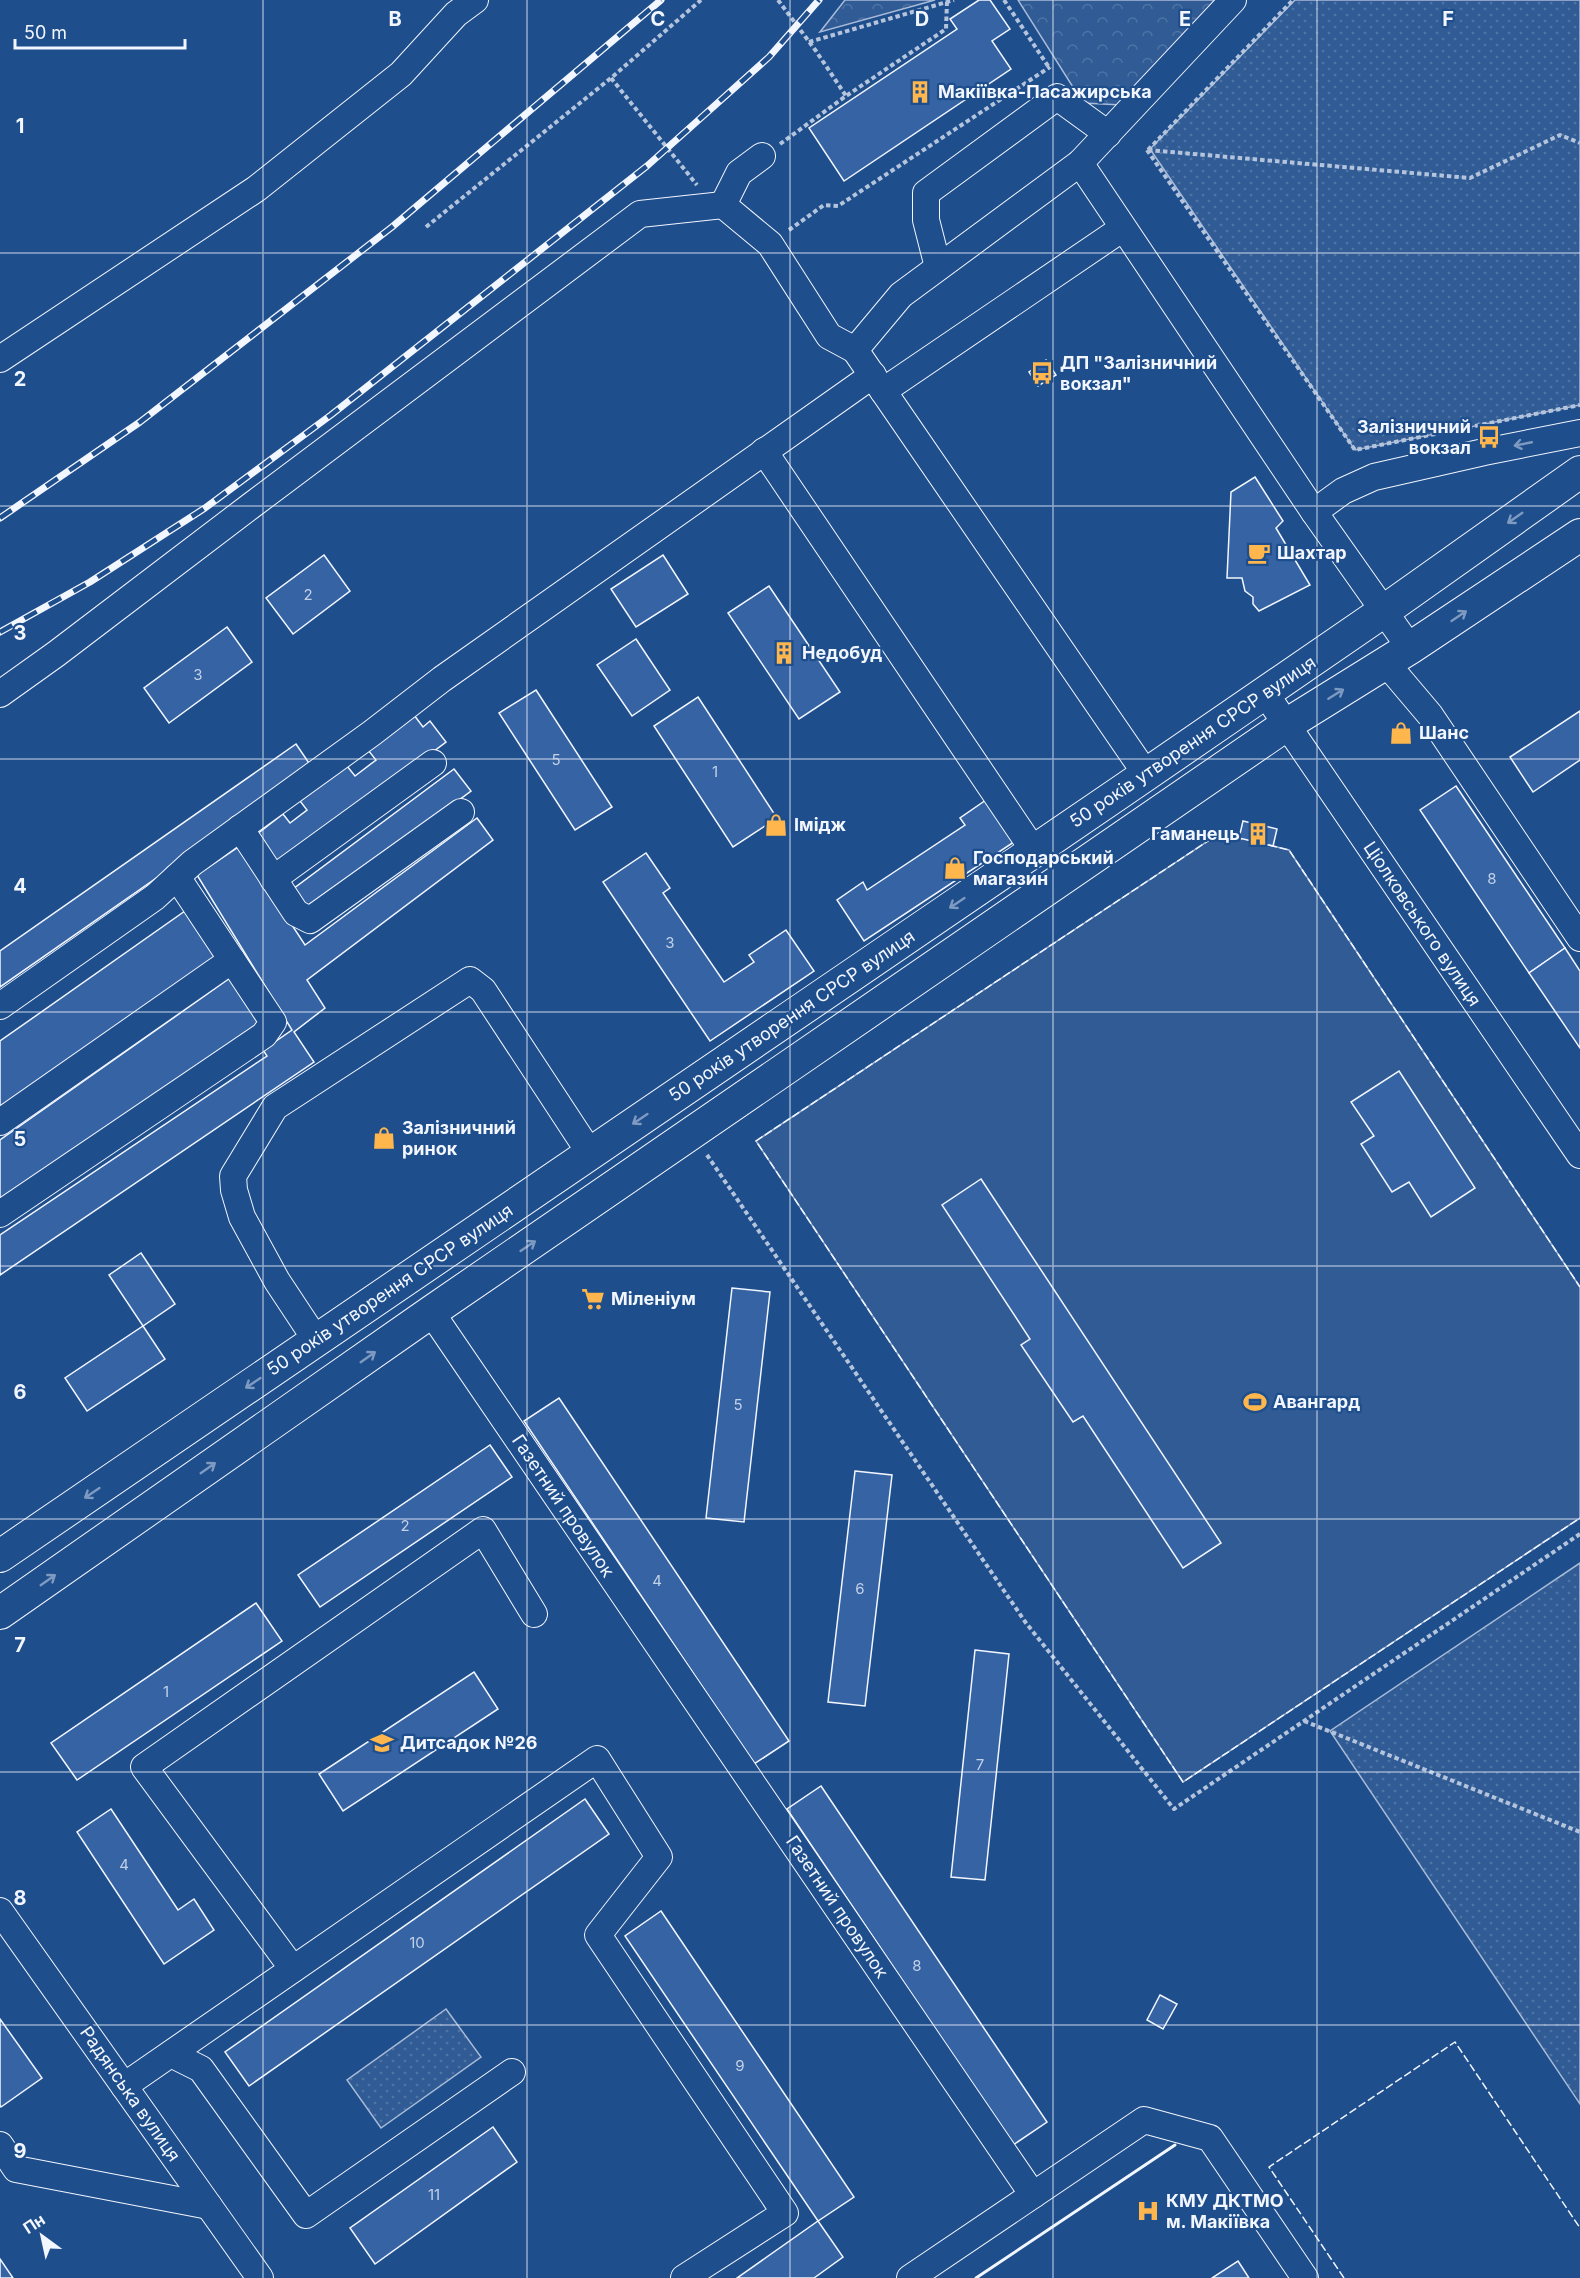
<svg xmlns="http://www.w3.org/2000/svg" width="1580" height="2278" viewBox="0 0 1580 2278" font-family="Inter,sans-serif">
  <defs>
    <pattern id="forest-crowns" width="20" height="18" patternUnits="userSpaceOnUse" patternTransform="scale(1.5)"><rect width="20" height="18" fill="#305b95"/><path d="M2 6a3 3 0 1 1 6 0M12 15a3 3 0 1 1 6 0" fill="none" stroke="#4e73a5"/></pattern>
    <pattern id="park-dots" width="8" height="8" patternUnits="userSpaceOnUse" patternTransform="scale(1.5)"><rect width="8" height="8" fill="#305b95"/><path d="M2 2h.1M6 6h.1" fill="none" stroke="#4e73a5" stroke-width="1.8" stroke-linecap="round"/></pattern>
  </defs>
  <rect width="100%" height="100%" fill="#1f4e8c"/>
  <g fill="url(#forest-crowns)" stroke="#a8bbd7" stroke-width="1.5">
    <path d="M 845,0 L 935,0 L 820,32 Z"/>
    <path d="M 1018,0 L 1220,0 L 1122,105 L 1083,103 Z"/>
  </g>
  <g fill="url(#park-dots)" stroke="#a8bbd7" stroke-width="1.5">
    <path d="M 1295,0 L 1580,0 L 1580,405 L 1355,450 L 1150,149 Z"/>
    <path d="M 1580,1563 L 1580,2104 L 1330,1731 Z"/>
    <path d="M 446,2009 L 481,2057 L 381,2128 L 347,2080 Z"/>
  </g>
  <path fill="#305b95" stroke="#a8bbd7" stroke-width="1.5" d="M 1220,833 L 1289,850 L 1580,1287 L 1580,1518 L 1183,1782 L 756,1141 Z"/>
  <g fill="#3563a3" stroke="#f2f6ff" stroke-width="1.5">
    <path d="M 979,0 L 990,0 L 1010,29 L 992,41 L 1011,69 L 844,181 L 809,128 L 957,29 L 950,19 Z"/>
    <path d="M 1046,360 L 1056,375 L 1038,386 L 1029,372 Z"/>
    <path d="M 1255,477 L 1283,521 L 1276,528 L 1310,585 L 1259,611 L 1253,604 L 1253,597 L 1245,591 L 1242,578 L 1227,578 L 1231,492 Z"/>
    <path d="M 324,555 L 350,591 L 293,634 L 266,598 Z"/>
    <path d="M 663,555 L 688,594 L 636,627 L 611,589 Z"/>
    <path d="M 769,586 L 840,692 L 799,719 L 728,613 Z"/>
    <path d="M 227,627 L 252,662 L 169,723 L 144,688 Z"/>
    <path d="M 636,639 L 670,690 L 632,716 L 597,665 Z"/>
    <path d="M 536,690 L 612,807 L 575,830 L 499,713 Z"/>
    <path d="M 698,697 L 777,818 L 733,847 L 654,726 Z"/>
    <path d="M 1580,711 L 1580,760 L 1533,792 L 1510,757 Z"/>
    <path d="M 414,715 L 423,727 L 430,721 L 446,742 L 279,868 L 256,835 L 283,814 L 290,823 L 307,810 L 300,801 L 347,766 L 355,776 L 376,760 L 368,750 Z"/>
    <path d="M 296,744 L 313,769 L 0,987 L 0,951 Z"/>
    <path d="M 454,769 L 471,791 L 309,911 L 293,889 Z"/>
    <path d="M 1456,786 L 1565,948 L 1529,973 L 1420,810 Z"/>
    <path d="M 986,800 L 1014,842 L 864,941 L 837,900 L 863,882 L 867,890 L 965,825 L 960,818 Z"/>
    <path d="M 477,818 L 493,840 L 307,980 L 325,1008 L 294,1032 L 314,1062 L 0,1275 L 0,1235 L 267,1056 L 263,1050 L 292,1030 L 197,875 L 240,846 L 305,945 Z"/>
    <path d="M 1243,821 L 1277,829 L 1273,846 L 1239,838 Z"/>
    <path d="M 646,853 L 670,888 L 663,893 L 724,982 L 754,962 L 749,955 L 786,930 L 814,971 L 710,1041 L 603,882 Z"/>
    <path d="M 185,911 L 218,959 L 0,1111 L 0,1041 Z"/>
    <path d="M 1565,948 L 1580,971 L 1580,1048 L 1529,973 Z"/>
    <path d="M 230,978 L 263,1024 L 0,1203 L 0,1140 Z"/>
    <path d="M 1399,1071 L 1475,1188 L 1431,1217 L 1409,1182 L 1392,1192 L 1361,1144 L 1374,1136 L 1351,1102 Z"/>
    <path d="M 981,1179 L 1221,1543 L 1183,1568 L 1083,1416 L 1073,1422 L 1021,1345 L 1030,1339 L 942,1205 Z"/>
    <path d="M 141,1253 L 175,1304 L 143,1326 L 109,1275 Z"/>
    <path d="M 732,1288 L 770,1292 L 744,1522 L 706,1518 Z"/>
    <path d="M 143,1326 L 165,1359 L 87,1411 L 65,1378 Z"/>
    <path d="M 559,1398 L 789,1741 L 754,1764 L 524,1421 Z"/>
    <path d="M 490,1445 L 512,1477 L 320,1607 L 298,1575 Z"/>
    <path d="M 855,1471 L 892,1475 L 865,1706 L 828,1702 Z"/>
    <path d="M 256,1603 L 282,1641 L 77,1780 L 51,1743 Z"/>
    <path d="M 975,1650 L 1009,1654 L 985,1880 L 951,1877 Z"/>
    <path d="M 474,1672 L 498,1709 L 343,1811 L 319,1774 Z"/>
    <path d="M 821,1786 L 1047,2122 L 1013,2145 L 787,1809 Z"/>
    <path d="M 585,1799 L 609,1834 L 249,2086 L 225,2052 Z"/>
    <path d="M 111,1809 L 178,1910 L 194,1899 L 214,1930 L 164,1964 L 77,1832 Z"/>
    <path d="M 661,1911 L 854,2197 L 818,2221 L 625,1936 Z"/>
    <path d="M 1160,1995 L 1177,2004 L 1163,2029 L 1147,2020 Z"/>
    <path d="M 0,2019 L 42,2078 L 1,2107 L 0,2105 Z"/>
    <path d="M 493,2127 L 517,2162 L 375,2264 L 350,2228 Z"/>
    <path d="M 818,2221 L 843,2257 L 814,2278 L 737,2278 Z"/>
    <path d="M 0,2259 L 13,2278 L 0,2278 Z"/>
    <path d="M 1238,2261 L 1249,2278 L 1212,2278 Z"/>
  </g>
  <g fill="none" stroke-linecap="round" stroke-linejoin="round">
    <g stroke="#f2f6ff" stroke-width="28">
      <g id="minor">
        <path d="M 762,156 L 739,173 L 723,205 L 770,244 L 829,336 L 855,350"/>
        <path d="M 1080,163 L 1314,512 L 1410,648"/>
        <path d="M 938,267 L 926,220 L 926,193 L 1057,97 L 1108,134"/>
        <path d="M 0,359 L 256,189 L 401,74 L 456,14 L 475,0"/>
        <path d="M 883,391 L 1123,228"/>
        <path d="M 764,451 L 1034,851"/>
        <path d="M 1314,512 L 1343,491 L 1374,477 L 1484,452 L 1580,433"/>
        <path d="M 1386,663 L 1430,715 L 1580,938"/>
        <path d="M 1265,693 L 1580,1155"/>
        <path d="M 0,694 L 56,654 L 252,505 L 640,214 L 723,205"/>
        <path d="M 1146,774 L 855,350 L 901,295 L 1080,163 L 1233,0"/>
        <path d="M 240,828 L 296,913 L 310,920 L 461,812"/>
        <path d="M 273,879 L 433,763"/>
        <path d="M 0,1006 L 155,897 L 192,863 L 372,733 L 442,679 L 873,375"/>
        <path d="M 0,1122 L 232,960"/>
        <path d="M 0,1214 L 264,1035 L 273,1022 L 177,877"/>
        <path d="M 431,1312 L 1033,2195 L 1144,2120 L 1210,2138 L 1305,2278"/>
        <path d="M 316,1340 L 277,1281 L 242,1217 L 234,1190 L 233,1176 L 275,1107 L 470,980 L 483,990 L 590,1153"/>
        <path d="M 0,1911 L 260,2278"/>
        <path d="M 293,1969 L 144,1767 L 483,1530 L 534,1614"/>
        <path d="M 171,2054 L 201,2069 L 306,2215 L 512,2072"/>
        <path d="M 124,2086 L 597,1759 L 659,1857 L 598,1935 L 785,2213 L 684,2278"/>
        <path d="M 0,2145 L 16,2169 L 209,2206"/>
        <path d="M 910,2278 L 1033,2195"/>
      </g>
    </g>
    <g stroke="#f2f6ff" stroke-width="34">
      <g id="major">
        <path d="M 0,1556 L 1125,789 L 1384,611 L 1580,472"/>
        <path d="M 0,1613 L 431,1312 L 1286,725 L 1410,648 L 1580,535"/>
      </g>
    </g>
    <g stroke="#b3c4dc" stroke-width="4" stroke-dasharray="4.5 3" stroke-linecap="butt">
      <path d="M 778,0 L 816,51 L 846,96"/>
      <path d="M 1004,0 L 1050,69"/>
      <path d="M 809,42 L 954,0"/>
      <path d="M 611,78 L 697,185"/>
      <path d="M 780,144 L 846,96 L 946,29 L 947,2"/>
      <path d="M 1147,150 L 1355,450 L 1580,405"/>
      <path d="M 1148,150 L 1470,178 L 1560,135 L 1580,143"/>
      <path d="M 1148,150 L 1293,0"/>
      <path d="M 426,227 L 611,78 L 701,0"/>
      <path d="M 789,230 L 824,205 L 838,206 L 1050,67"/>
      <path d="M 707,1155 L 1026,1623 L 1174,1809 L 1580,1534"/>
      <path d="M 1304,1721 L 1580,1832"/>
    </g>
    <use href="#minor" stroke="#1f4e8c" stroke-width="26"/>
    <use href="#major" stroke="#1f4e8c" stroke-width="32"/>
    <g stroke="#f2f6ff" stroke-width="7">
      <g id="rail">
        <path d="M 0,518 L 140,422 L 392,227 L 661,0"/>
        <path d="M 0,632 L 90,582 L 205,508 L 331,415 L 647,166 L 769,57 L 819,0"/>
      </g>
    </g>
    <use href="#rail" stroke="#1f4e8c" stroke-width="4.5" stroke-dasharray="14" stroke-linecap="butt"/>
    <g stroke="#f2f6ff" stroke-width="1.5" stroke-dasharray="8 3" stroke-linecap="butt">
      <path d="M 1242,839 L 1220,833 L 756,1141 L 1183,1782 L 1580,1518"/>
      <path d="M 1269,845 L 1289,850 L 1580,1287"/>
      <path d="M 1344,2278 L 1269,2167 L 1455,2042 L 1580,2228"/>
    </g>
    <path stroke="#f2f6ff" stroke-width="3" d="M 976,2278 L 1175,2145"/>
  </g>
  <defs><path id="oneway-shaft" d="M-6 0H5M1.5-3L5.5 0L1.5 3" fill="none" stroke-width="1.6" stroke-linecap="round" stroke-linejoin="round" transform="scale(1.5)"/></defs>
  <g stroke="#7e9ac0">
    <use href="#oneway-shaft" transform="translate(1523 444) rotate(169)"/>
    <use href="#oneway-shaft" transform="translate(1515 518) rotate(145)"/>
    <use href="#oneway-shaft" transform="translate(1459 616) rotate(-34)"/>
    <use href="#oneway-shaft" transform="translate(1336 694) rotate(-32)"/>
    <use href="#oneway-shaft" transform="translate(957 903) rotate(146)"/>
    <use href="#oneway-shaft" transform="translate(640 1119) rotate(146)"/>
    <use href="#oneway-shaft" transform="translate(528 1246) rotate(-34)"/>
    <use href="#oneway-shaft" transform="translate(368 1357) rotate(-35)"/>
    <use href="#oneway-shaft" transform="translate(253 1383) rotate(146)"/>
    <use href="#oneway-shaft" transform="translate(208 1468) rotate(-35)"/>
    <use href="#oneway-shaft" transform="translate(92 1493) rotate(146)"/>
    <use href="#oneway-shaft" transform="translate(48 1580) rotate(-35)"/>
  </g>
  <path fill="none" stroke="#f2f6ff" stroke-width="1.5" stroke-opacity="0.55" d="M 263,0 L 263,2278M 527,0 L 527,2278M 790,0 L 790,2278M 1053,0 L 1053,2278M 1317,0 L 1317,2278M 0,253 L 1580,253M 0,506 L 1580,506M 0,759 L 1580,759M 0,1012 L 1580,1012M 0,1266 L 1580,1266M 0,1519 L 1580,1519M 0,1772 L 1580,1772M 0,2025 L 1580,2025"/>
  <defs>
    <g id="building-bare" transform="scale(1.8)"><path d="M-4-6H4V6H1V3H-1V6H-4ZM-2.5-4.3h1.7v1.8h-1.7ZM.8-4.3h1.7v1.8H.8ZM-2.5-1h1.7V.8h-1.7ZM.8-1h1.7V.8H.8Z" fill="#ffb74d" stroke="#1f4e8c" stroke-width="2.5" paint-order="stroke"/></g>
    <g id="bus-bare" transform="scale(1.8)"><path d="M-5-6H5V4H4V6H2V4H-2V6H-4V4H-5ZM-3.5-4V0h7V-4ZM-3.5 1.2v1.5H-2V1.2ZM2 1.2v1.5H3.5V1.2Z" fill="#ffb74d" stroke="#1f4e8c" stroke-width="2.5" paint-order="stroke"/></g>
    <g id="cafe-bare" transform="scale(1.8)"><path d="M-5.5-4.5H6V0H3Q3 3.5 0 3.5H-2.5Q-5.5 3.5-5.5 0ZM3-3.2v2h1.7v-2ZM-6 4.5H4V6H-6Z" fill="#ffb74d" stroke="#1f4e8c" stroke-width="2.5" paint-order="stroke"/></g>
    <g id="shop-bare" transform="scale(1.8)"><path d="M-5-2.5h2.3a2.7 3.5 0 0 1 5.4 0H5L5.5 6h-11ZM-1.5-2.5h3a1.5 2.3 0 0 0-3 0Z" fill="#ffb74d" stroke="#1f4e8c" stroke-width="2.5" paint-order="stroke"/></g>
    <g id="supermarket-bare" transform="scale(1.8)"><path d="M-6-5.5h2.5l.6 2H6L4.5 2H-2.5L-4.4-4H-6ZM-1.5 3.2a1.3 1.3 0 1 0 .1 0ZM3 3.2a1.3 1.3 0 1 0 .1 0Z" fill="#ffb74d" stroke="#1f4e8c" stroke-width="2.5" paint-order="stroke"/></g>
    <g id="stadium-bare" transform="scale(1.8)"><path d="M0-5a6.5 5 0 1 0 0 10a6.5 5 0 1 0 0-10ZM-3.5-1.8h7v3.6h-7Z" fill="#ffb74d" stroke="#1f4e8c" stroke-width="2.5" paint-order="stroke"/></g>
    <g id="school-bare" transform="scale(1.8)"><path d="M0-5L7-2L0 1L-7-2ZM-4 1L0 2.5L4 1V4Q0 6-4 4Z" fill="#ffb74d" stroke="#1f4e8c" stroke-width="2.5" paint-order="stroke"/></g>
    <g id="hospital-bare" transform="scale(1.8)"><path d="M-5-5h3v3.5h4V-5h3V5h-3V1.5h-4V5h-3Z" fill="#ffb74d" stroke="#1f4e8c" stroke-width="2.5" paint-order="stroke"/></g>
  </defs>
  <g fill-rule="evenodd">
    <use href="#building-bare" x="920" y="92"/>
    <use href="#bus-bare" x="1042" y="373"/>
    <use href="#bus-bare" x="1489" y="437"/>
    <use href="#cafe-bare" x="1259" y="553"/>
    <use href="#building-bare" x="784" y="653"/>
    <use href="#shop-bare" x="1401" y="733"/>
    <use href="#shop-bare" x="776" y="825"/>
    <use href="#building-bare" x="1258" y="834"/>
    <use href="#shop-bare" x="955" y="868"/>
    <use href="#shop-bare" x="384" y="1138"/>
    <use href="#supermarket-bare" x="593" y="1299"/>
    <use href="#stadium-bare" x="1255" y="1402"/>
    <use href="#school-bare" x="382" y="1743"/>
    <use href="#hospital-bare" x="1148" y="2211"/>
  </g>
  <g text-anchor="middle" stroke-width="4.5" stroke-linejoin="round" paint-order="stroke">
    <g font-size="15" fill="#c3d1e8">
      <text x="308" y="600">2</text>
      <text x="198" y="680">3</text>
      <text x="556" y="765">5</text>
      <text x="715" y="777">1</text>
      <text x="1492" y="884">8</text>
      <text x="670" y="948">3</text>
      <text x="738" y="1410">5</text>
      <text x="405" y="1531">2</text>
      <text x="657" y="1586">4</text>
      <text x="860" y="1594">6</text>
      <text x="166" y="1697">1</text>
      <text x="980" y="1770">7</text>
      <text x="124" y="1870">4</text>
      <text x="417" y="1948">10</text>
      <text x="917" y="1971">8</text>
      <text x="740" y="2071">9</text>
      <text x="434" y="2200">11</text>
    </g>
    <g font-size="18" font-weight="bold" fill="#f2f6ff" stroke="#1f4e8c" text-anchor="start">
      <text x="938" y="98">Макіївка-Пасажирська</text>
      <text x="1060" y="369">ДП "Залізничний<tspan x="1060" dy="21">вокзал"</tspan></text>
      <text x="1471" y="433" text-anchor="end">Залізничний<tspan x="1471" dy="21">вокзал</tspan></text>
      <text x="1277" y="559">Шахтар</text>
      <text x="802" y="659">Недобуд</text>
      <text x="1419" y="739">Шанс</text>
      <text x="794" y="831">Імідж</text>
      <text x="1240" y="840" text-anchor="end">Гаманець</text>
      <text x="973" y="864">Господарський<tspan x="973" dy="21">магазин</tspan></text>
      <text x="402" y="1134">Залізничний<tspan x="402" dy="21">ринок</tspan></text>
      <text x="611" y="1305">Міленіум</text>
      <text x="1273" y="1408">Авангард</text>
      <text x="400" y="1749">Дитсадок №26</text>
      <text x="1166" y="2207">КМУ ДКТМО<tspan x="1166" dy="21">м. Макіївка</tspan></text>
    </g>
    <g font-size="18" fill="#f2f6ff" stroke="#1f4e8c">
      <text transform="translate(1193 742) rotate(-34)" y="6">50 років утворення СРСР вулиця</text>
      <text transform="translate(1422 924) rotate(56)" y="6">Ціолковського вулиця</text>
      <text transform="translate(792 1016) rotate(-34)" y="6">50 років утворення СРСР вулиця</text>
      <text transform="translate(390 1290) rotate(-34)" y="6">50 років утворення СРСР вулиця</text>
      <text transform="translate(563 1506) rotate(56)" y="6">Газетний провулок</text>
      <text transform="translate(837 1907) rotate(56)" y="6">Газетний провулок</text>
      <text transform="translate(130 2094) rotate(55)" y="6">Радянська вулиця</text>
    </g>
  </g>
  <g font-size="20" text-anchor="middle" font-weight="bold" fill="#f2f6ff" stroke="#1f4e8c" stroke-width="4.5" stroke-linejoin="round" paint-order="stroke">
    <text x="395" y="26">B</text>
    <text x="658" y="26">C</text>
    <text x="922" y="26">D</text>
    <text x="1185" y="26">E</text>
    <text x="1448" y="26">F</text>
    <text x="20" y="133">1</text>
    <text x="20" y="386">2</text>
    <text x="20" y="640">3</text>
    <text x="20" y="893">4</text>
    <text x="20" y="1146">5</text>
    <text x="20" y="1399">6</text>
    <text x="20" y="1652">7</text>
    <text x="20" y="1905">8</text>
    <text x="20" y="2158">9</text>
  </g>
  <g transform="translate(42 2236) rotate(327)" stroke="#1f4e8c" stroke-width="4.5" paint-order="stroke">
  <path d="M0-4.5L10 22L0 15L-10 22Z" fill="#f2f6ff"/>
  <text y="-9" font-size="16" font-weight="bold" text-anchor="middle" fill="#f2f6ff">Пн</text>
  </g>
  <path d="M15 39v9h170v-9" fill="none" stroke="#f2f6ff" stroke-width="3"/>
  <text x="24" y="39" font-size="18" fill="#f2f6ff" stroke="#1f4e8c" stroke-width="4.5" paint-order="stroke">50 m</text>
</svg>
